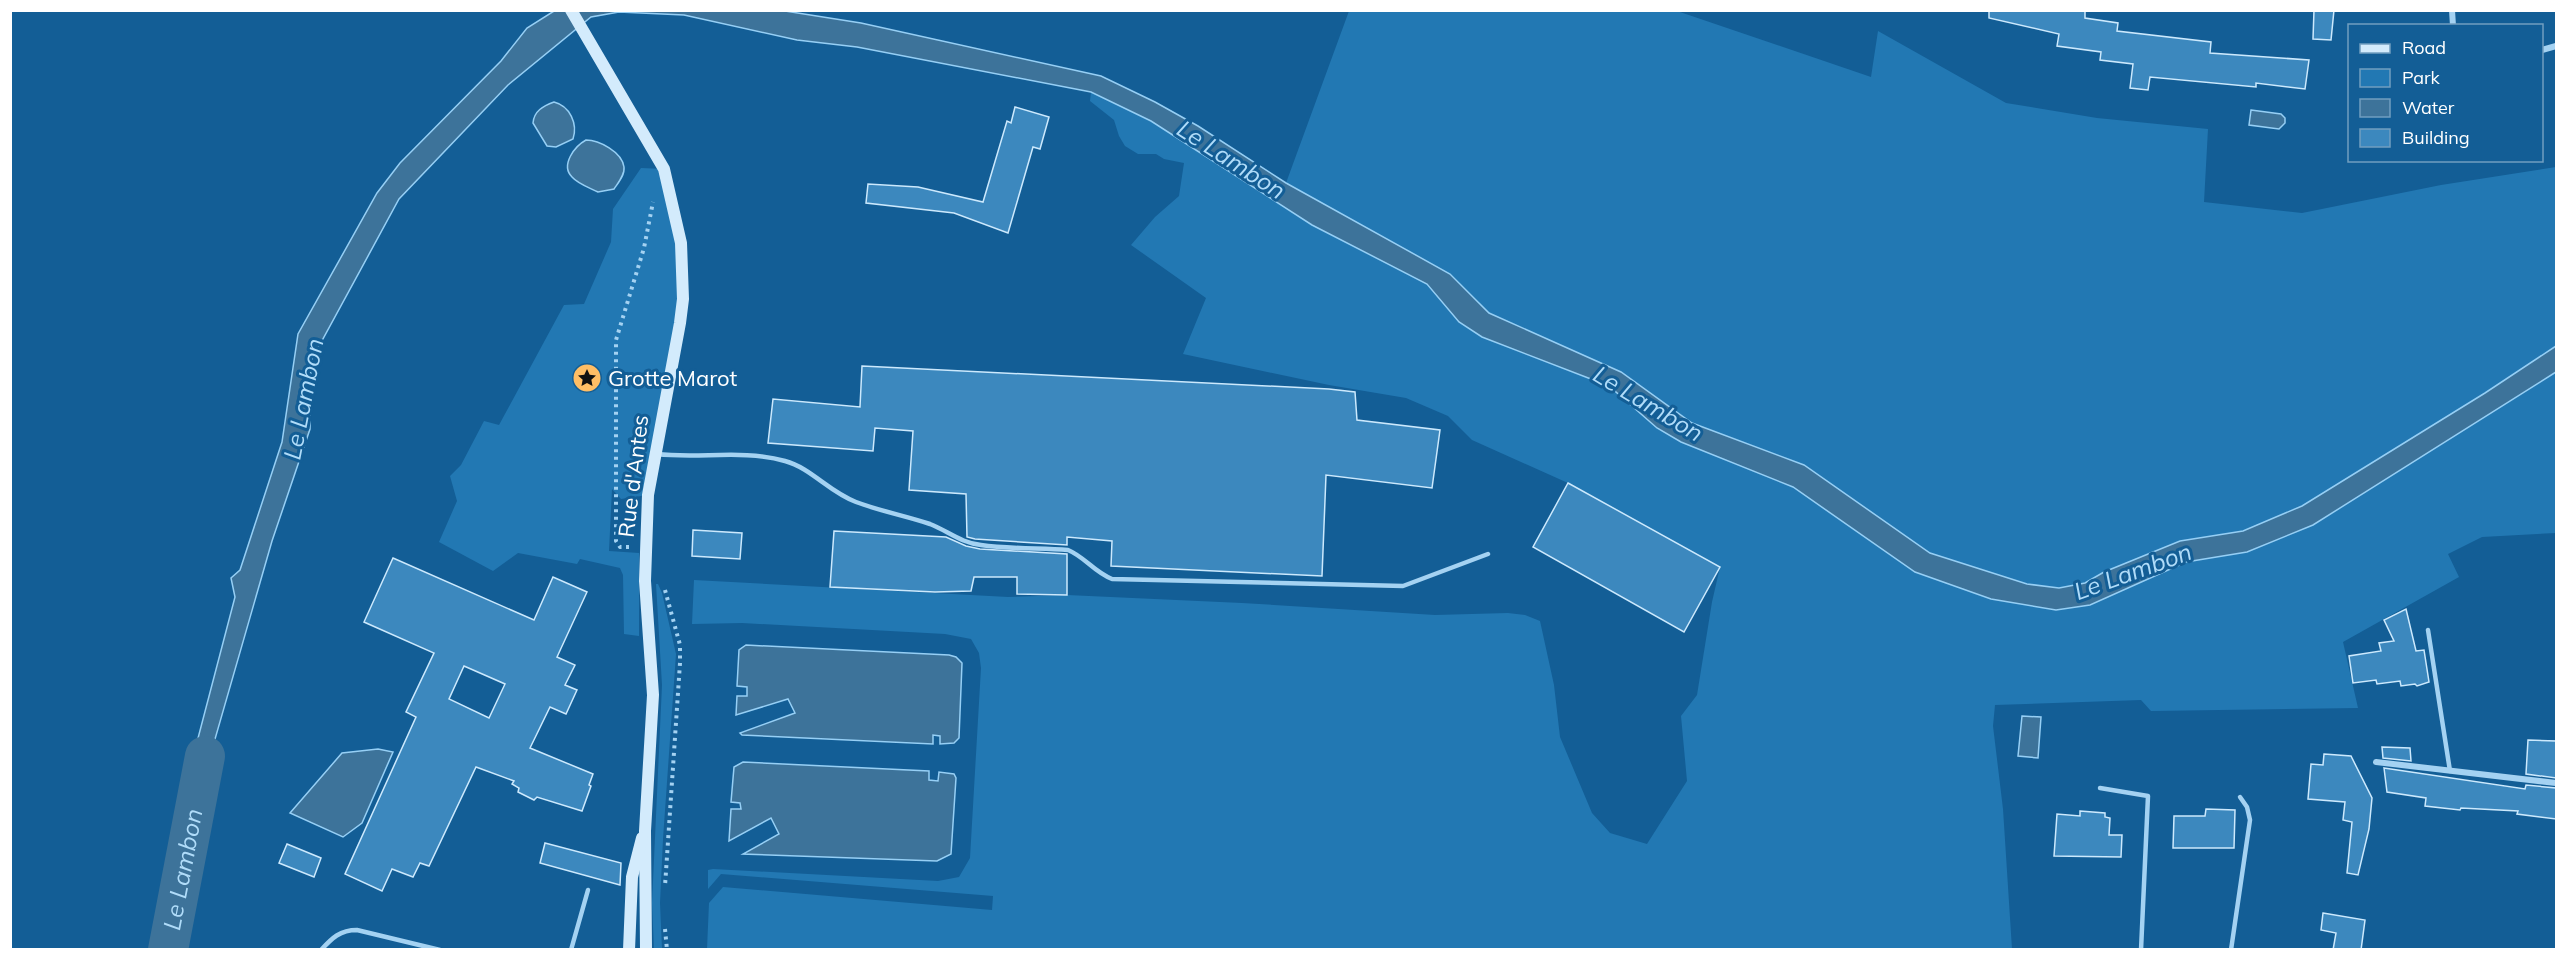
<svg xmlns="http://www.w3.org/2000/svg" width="2567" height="960" viewBox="0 0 2567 960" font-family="Mulish,sans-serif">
  <rect width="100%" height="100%" fill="#135e96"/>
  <g fill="#2278b3">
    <path d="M 1349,11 L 1677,11 L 1871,77 L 1878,31 L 2006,103 L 2097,118 L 2208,129 L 2204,202 L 2302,213 L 2441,185 L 2556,167 L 2556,346 L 2485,393 L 2302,506 L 2243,531 L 2180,541 L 2105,572 L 2085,583 L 2059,588 L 2027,584 L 1930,553 L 1804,465 L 1692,423 L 1621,372 L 1489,313 L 1450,274 L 1286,183 Z"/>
    <path d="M 1091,92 L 1151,121 L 1312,225 L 1427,284 L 1459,322 L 1482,337 L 1609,386 L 1657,428 L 1681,442 L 1793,487 L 1915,572 L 1991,599 L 2056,610 L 2089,605 L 2186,562 L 2247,552 L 2313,525 L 2556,372 L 2556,533 L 2482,537 L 2448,554 L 2459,577 L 2343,642 L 2358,708 L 2151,711 L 2141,700 L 1995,705 L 1993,726 L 2003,809 L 2012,949 L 707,949 L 709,903 L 723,887 L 992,910 L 993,896 L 721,874 L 708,889 L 708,870 L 713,869 L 938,881 L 959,877 L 970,858 L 981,668 L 979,653 L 971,639 L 945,634 L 742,623 L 692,624 L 694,580 L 1008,597 L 1067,595 L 1242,603 L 1435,615 L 1508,613 L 1525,615 L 1540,621 L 1554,685 L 1560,737 L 1592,813 L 1610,833 L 1647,844 L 1687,781 L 1681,716 L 1697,695 L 1712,602 L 1720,567 L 1568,483 L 1472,440 L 1448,416 L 1406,398 L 1329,385 L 1183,354 L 1206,298 L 1131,245 L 1155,217 L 1179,196 L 1184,163 L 1164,159 L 1156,154 L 1138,154 L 1125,146 L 1119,136 L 1114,120 L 1090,101 Z"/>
    <path d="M 641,168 L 664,169 L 683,272 L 648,495 L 621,499 L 612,489 L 609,551 L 639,553 L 639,636 L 624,634 L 623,575 L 620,568 L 580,559 L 577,564 L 518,553 L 493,571 L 439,542 L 457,501 L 450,476 L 461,465 L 484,421 L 499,425 L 564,305 L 584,304 L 611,242 L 613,209 Z"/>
    <path d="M 656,584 L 658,584 L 662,593 L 676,654 L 663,839 L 660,903 L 662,949 L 654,950 L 652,903 L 662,685 Z"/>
  </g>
  <g fill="#3d739a" stroke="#96cff5" stroke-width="1.5">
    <path d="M 554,11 L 785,11 L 861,23 L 1101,76 L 1155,102 L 1198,126 L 1286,183 L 1450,274 L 1489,313 L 1621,372 L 1692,423 L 1804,465 L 1930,553 L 2027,584 L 2059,588 L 2085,583 L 2104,572 L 2180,541 L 2243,531 L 2302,506 L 2485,393 L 2556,346 L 2556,372 L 2313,525 L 2247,552 L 2186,562 L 2090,605 L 2056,610 L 1991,599 L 1915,572 L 1793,487 L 1681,442 L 1657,428 L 1609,386 L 1482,337 L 1459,322 L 1427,284 L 1312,225 L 1151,121 L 1091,92 L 857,47 L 797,40 L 684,15 L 619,12 L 591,17 L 508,85 L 399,199 L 311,361 L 310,429 L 272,541 L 192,819 L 172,949 L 161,950 L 175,826 L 235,597 L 231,578 L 240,570 L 282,442 L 298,334 L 377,193 L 400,163 L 501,61 L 527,28 Z"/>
    <path d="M 554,102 C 570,106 578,124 573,139 L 556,147 L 547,146 L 533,123 C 534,111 543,106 554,102 Z"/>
    <path d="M 2251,110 L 2281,114 L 2285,118 L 2285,123 L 2279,129 L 2249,125 Z"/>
    <path d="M 586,140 C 599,140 622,152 624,167 C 625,175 618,183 614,189 L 598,192 C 590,188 578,184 572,177 C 560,165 575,146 586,140 Z"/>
    <path d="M 746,645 L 949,655 L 956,657 L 962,663 L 959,738 L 954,743 L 940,744 L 940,736 L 933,735 L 933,744 L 742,735 L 740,733 L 795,713 L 788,699 L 736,715 L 737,696 L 747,696 L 747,687 L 737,686 L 739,650 Z"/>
    <path d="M 2022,716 L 2041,717 L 2038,758 L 2018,756 Z"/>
    <path d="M 378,749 L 393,752 L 362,823 L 343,837 L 290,813 L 342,753 Z"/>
    <path d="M 743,762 L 929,771 L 929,780 L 938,781 L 939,772 L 954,774 L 956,778 L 951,854 L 937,861 L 743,854 L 779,834 L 771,818 L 729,841 L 731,809 L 741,809 L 740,803 L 731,802 L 734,767 Z"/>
  </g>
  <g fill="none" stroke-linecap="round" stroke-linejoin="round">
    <path stroke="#3d739a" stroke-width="40" id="s1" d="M 168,950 L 205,756"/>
  </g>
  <g fill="#3c88be" stroke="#cce9fd" stroke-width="1.5" fill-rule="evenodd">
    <path d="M 1989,10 L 2085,10 L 2085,18 L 2118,23 L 2117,31 L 2211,42 L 2210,53 L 2309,60 L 2305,89 L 2256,83 L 2256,87 L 2150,77 L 2148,90 L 2130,88 L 2133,64 L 2100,60 L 2101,52 L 2057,46 L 2059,34 L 1989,18 Z"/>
    <path d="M 2314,10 L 2334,10 L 2331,40 L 2313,39 Z"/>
    <path d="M 1015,107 L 1049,117 L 1040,149 L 1033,147 L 1008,233 L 954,213 L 866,203 L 868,184 L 918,187 L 983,202 L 1007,121 L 1011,123 Z"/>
    <path d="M 862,366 L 1329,389 L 1355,392 L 1357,420 L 1440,430 L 1432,488 L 1326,475 L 1322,576 L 1111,566 L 1112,541 L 1067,537 L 1067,545 L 975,539 L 967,537 L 966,494 L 909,490 L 913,431 L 875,428 L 873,451 L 768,443 L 773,399 L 860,407 Z"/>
    <path d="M 1568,483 L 1720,567 L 1684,632 L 1533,547 Z"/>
    <path d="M 693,530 L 742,533 L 740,559 L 692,556 Z"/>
    <path d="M 834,531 L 946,537 L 966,546 L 980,549 L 1067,554 L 1067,595 L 1017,594 L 1017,577 L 974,577 L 971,591 L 935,592 L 830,587 Z"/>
    <path d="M 393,558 L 534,620 L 553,577 L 587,592 L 557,657 L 575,665 L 565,685 L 577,690 L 566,714 L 550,707 L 530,748 L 593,774 L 589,785 L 591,786 L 582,811 L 537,797 L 534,800 L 518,792 L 519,788 L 512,784 L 514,781 L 476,767 L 429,866 L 420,863 L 413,877 L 392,869 L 382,891 L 345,874 L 416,717 L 406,712 L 434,653 L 364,622 ZM 464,666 L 505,684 L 489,718 L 449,699 Z"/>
    <path d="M 2406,609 L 2416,651 L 2424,650 L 2429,682 L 2417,686 L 2415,684 L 2401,686 L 2400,681 L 2377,684 L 2376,680 L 2353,683 L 2349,656 L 2381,651 L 2379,643 L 2394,641 L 2384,620 Z"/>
    <path d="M 2528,740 L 2556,741 L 2556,778 L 2526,774 Z"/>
    <path d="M 2382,747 L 2410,748 L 2411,761 L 2383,758 Z"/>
    <path d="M 2324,754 L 2351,756 L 2372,798 L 2369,829 L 2358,875 L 2347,873 L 2352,822 L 2343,820 L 2345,802 L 2308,799 L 2311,764 L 2323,765 Z"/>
    <path d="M 2384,768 L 2525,789 L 2526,785 L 2556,788 L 2556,819 L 2517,814 L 2518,811 L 2461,808 L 2460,810 L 2425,806 L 2426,798 L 2387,792 Z"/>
    <path d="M 2206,809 L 2235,810 L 2234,848 L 2173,848 L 2174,816 L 2205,816 Z"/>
    <path d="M 2080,811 L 2105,813 L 2105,817 L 2110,818 L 2109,835 L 2122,835 L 2121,857 L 2054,856 L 2057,814 L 2080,816 Z"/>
    <path d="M 545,843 L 621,863 L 620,885 L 540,863 Z"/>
    <path d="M 287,844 L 321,858 L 314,877 L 279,863 Z"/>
    <path d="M 2323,913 L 2365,920 L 2361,950 L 2333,950 L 2336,933 L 2321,930 Z"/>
  </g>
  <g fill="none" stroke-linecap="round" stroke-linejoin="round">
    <g stroke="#a4d2f2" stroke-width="4" stroke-dasharray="3 4.5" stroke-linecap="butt">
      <path d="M 629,547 L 620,547 L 616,541 L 616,340 L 644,248 L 653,202"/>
      <path d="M 665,590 L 680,645 L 680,663 L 665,886"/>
      <path d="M 665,929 L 667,950"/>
    </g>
    <g stroke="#a4d2f2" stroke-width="4.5">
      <path d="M 657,454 C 699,459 743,449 785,461 C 811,468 829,492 856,502 C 880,511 906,516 930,524 C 948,531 961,543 981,545 C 1009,549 1039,548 1068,550 C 1085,557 1094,572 1112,579 L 1403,586 L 1488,554"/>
      <path d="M 2428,630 L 2450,771"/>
      <path d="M 2100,788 L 2148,796 L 2141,950"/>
      <path d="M 321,950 C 332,938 340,930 357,930 L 440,950"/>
      <path d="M 571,950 L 588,890"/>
      <path d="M 2231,950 L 2250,820 L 2247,807 L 2240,797"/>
    </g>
    <g stroke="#a4d2f2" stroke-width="6">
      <path d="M 2452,10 L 2453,26"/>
      <path d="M 2542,50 L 2556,46"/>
      <path d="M 2376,762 L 2556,783"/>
    </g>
    <g stroke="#d3ebfc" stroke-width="12">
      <path d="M 571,10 L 664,169 L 681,243 L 683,299 L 680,323 L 648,495 L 645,581 L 653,695 L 645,831 L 646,950"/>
      <path d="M 629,950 L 632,877 L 642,838"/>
    </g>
  </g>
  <defs>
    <g id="sight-disc" transform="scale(1.5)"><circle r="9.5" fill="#ffbe65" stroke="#135e96"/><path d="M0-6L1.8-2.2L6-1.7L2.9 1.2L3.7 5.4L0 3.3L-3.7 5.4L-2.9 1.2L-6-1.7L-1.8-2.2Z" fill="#111"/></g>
  </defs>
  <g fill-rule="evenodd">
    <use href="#sight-disc" x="587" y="378"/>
  </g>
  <g text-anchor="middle" stroke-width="6" stroke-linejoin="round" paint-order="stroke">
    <g font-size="22" fill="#fff" stroke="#135e96" text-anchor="start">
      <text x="608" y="386">Grotte Marot</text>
    </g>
    <g font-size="22" fill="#fff" stroke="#135e96">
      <text transform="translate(633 476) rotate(-83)" y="8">Rue d'Antes</text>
    </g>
    <g font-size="24" font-style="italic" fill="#b0dcf9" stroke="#135e96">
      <text transform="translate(1231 160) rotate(33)" y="8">Le Lambon</text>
      <text transform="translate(304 399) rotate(-79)" y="8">Le Lambon</text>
      <text transform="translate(1648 404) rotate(31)" y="8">Le Lambon</text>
      <text transform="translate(2133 572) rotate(-20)" y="8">Le Lambon</text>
      <text dy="8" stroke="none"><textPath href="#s1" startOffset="82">Le Lambon</textPath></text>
    </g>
  </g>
  <rect width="2567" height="960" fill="none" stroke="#ffffff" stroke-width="24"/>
  <rect x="2348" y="24" width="195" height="138" fill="#135e96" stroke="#719ec0" stroke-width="1.5"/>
  <rect x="2360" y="44" width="30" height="9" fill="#d3ebfc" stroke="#719ec0" stroke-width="1.5"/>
  <text x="2402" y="54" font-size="18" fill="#ffffff">Road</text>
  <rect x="2360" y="69" width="30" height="18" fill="#2278b3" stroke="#719ec0" stroke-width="1.5"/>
  <text x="2402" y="84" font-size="18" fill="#ffffff">Park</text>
  <rect x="2360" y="99" width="30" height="18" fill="#3d739a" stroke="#719ec0" stroke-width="1.5"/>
  <text x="2402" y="114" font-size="18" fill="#ffffff">Water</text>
  <rect x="2360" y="129" width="30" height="18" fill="#3c88be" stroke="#719ec0" stroke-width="1.5"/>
  <text x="2402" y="144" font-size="18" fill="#ffffff">Building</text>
</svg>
